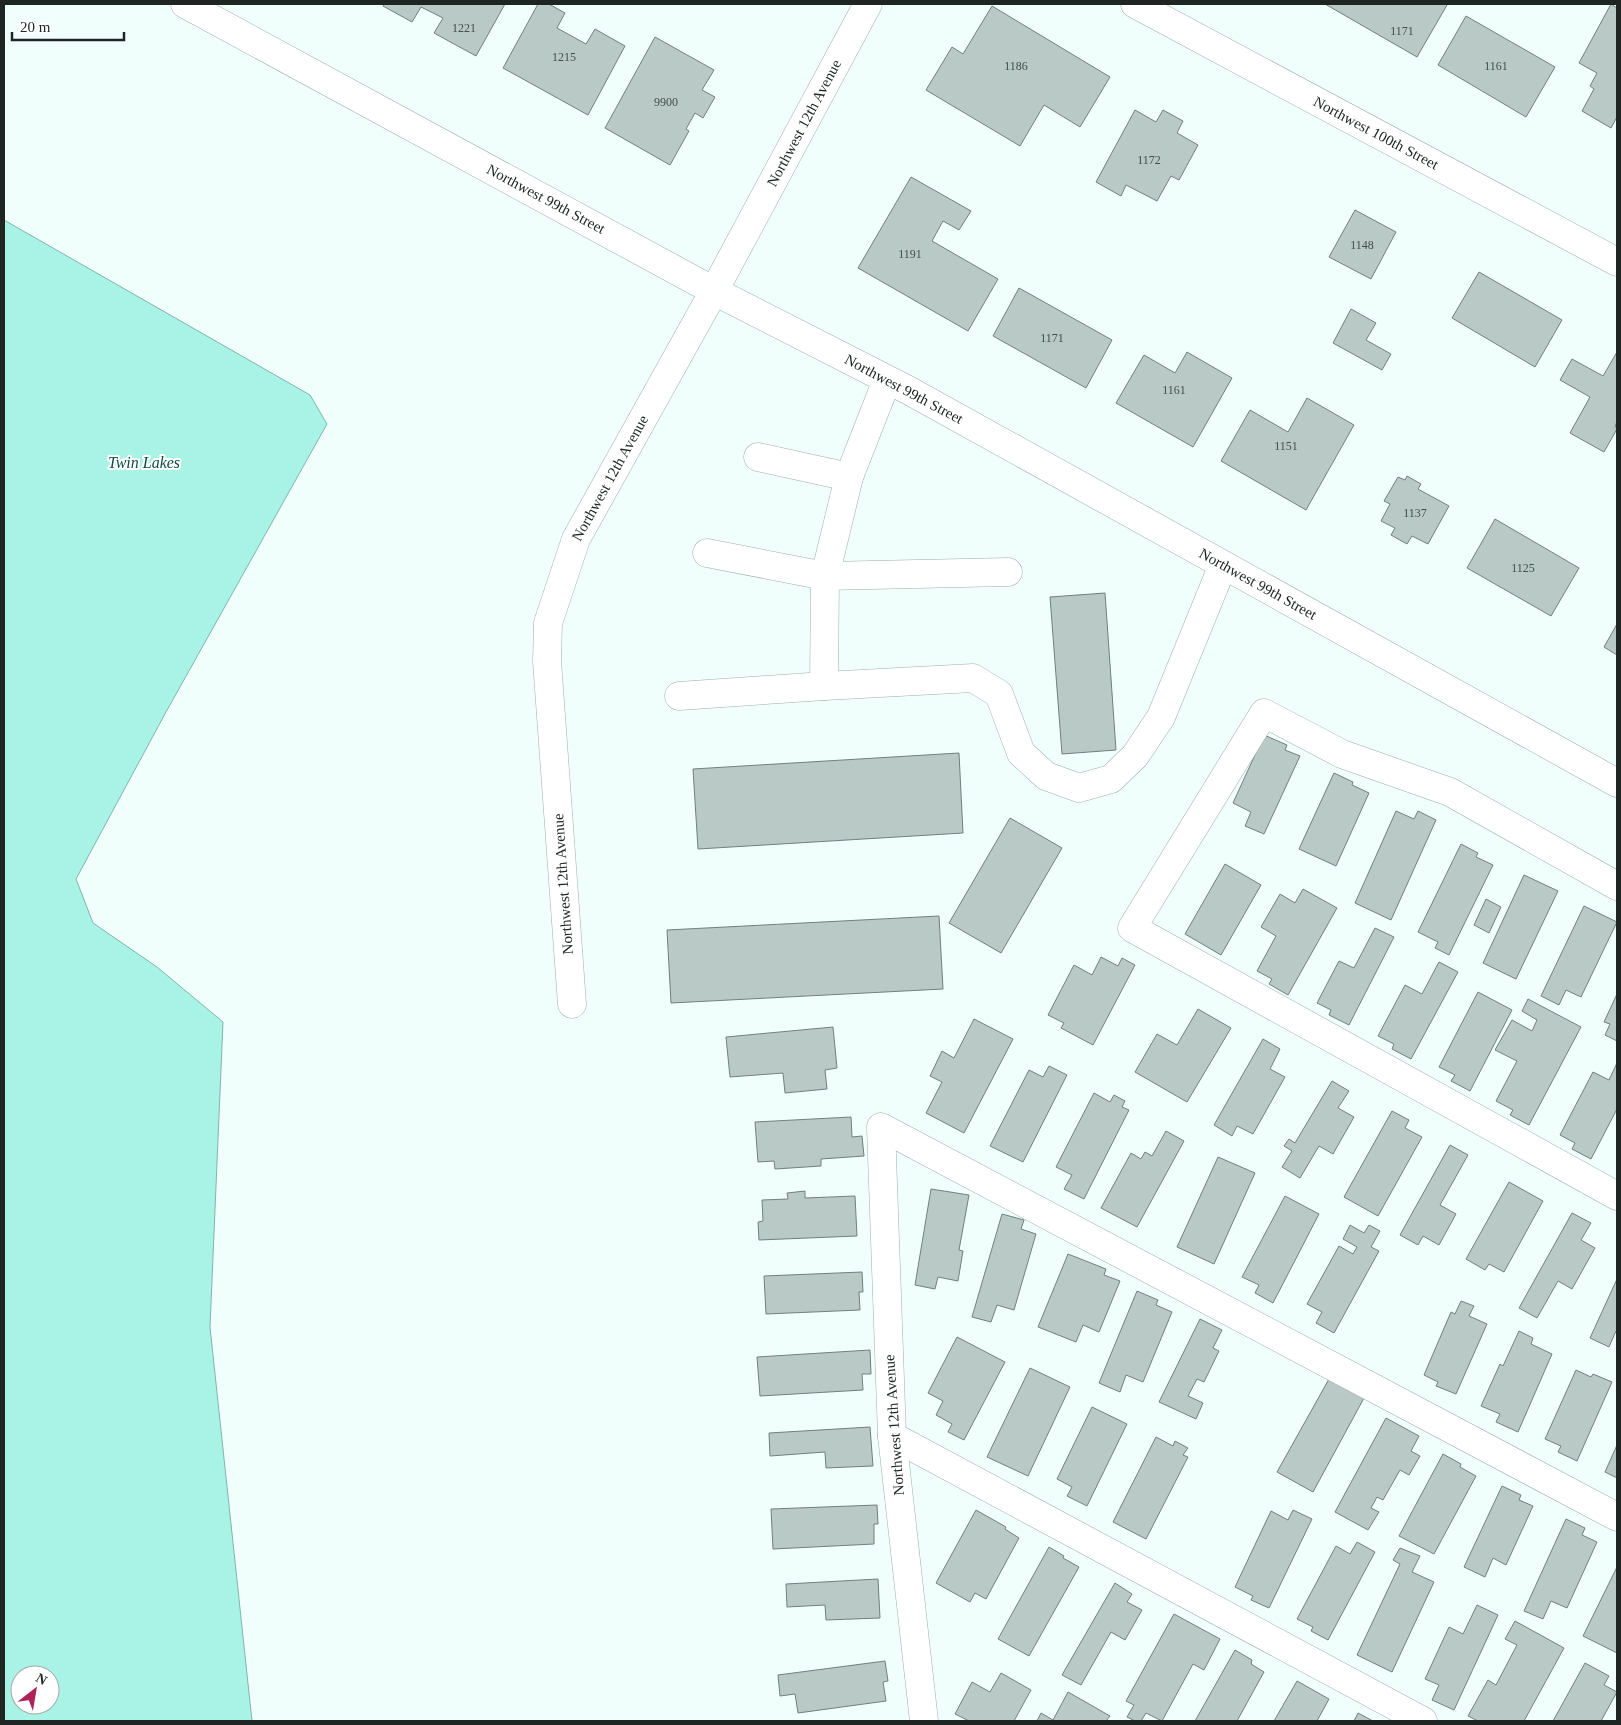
<svg xmlns="http://www.w3.org/2000/svg" width="1621" height="1725" viewBox="0 0 1621 1725" font-family="'Times New Roman',serif">
  <rect width="100%" height="100%" fill="#f1fffc"/>
  <path fill="#a9f3e6" stroke="#7fb5ac" fill-rule="evenodd" d="M 4,220 L 310,395 L 327,424 L 166,712 L 76,879 L 93,923 L 157,967 L 223,1022 L 210,1327 L 252,1721 L 4,1721 ZM 20,1675 L 50,1675 L 50,1705 L 20,1705 Z"/>
  <g fill="#b9c9c6" stroke="#71807d">
    <path d="M 384,4 L 505,4 L 476,56 L 434,33 L 443,18 L 421,7 L 412,22 L 383,6 Z"/>
    <path d="M 538,4 L 549,4 L 565,13 L 557,28 L 586,44 L 595,29 L 625,46 L 588,115 L 503,68 Z"/>
    <path d="M 1325,4 L 1444,4 L 1447,5 L 1417,57 Z"/>
    <path d="M 1611,4 L 1617,8 L 1617,117 L 1611,128 L 1582,111 L 1594,89 L 1590,86 L 1597,73 L 1579,63 Z"/>
    <path d="M 992,6 L 1110,77 L 1080,127 L 1044,105 L 1020,146 L 926,90 L 952,47 L 963,54 Z"/>
    <path d="M 1466,16 L 1555,67 L 1526,117 L 1438,65 Z"/>
    <path d="M 655,37 L 714,70 L 702,90 L 715,97 L 703,118 L 695,113 L 686,129 L 689,131 L 670,165 L 605,128 Z"/>
    <path d="M 1135,110 L 1156,122 L 1163,110 L 1183,121 L 1177,133 L 1198,145 L 1179,180 L 1171,176 L 1157,201 L 1126,185 L 1121,196 L 1096,182 Z"/>
    <path d="M 911,177 L 971,211 L 959,230 L 943,221 L 932,241 L 998,279 L 968,331 L 858,268 Z"/>
    <path d="M 1355,210 L 1396,232 L 1371,279 L 1329,257 Z"/>
    <path d="M 1479,272 L 1562,320 L 1535,367 L 1452,318 Z"/>
    <path d="M 1019,288 L 1112,340 L 1086,388 L 993,336 Z"/>
    <path d="M 1351,309 L 1376,323 L 1366,340 L 1391,354 L 1382,370 L 1333,343 Z"/>
    <path d="M 1187,352 L 1232,378 L 1193,447 L 1116,403 L 1144,355 L 1175,373 Z"/>
    <path d="M 1617,352 L 1617,422 L 1615,426 L 1617,429 L 1604,452 L 1570,433 L 1590,397 L 1560,380 L 1572,359 L 1603,376 Z"/>
    <path d="M 1307,398 L 1354,425 L 1306,510 L 1221,461 L 1250,410 L 1288,432 Z"/>
    <path d="M 1407,476 L 1421,484 L 1418,489 L 1449,506 L 1428,544 L 1412,536 L 1407,544 L 1391,535 L 1395,528 L 1381,521 L 1390,504 L 1384,501 L 1398,477 L 1405,480 Z"/>
    <path d="M 1495,519 L 1579,568 L 1551,616 L 1467,568 Z"/>
    <path d="M 1105,593 L 1116,750 L 1062,754 L 1050,597 Z"/>
    <path d="M 1617,624 L 1617,655 L 1604,647 Z"/>
    <path d="M 1264,735 L 1287,745 L 1285,750 L 1300,756 L 1264,834 L 1245,826 L 1251,812 L 1233,803 Z"/>
    <path d="M 959,753 L 963,833 L 698,849 L 693,769 Z"/>
    <path d="M 1334,773 L 1353,782 L 1352,785 L 1369,793 L 1336,866 L 1299,849 Z"/>
    <path d="M 1396,811 L 1414,819 L 1418,811 L 1436,820 L 1391,920 L 1355,903 Z"/>
    <path d="M 1010,818 L 1062,848 L 1001,953 L 949,923 Z"/>
    <path d="M 1461,844 L 1478,853 L 1476,857 L 1493,865 L 1449,955 L 1435,948 L 1438,942 L 1418,932 Z"/>
    <path d="M 1225,864 L 1261,885 L 1221,955 L 1185,934 Z"/>
    <path d="M 1524,875 L 1558,891 L 1516,979 L 1483,963 Z"/>
    <path d="M 1303,889 L 1337,908 L 1288,995 L 1269,984 L 1272,979 L 1257,971 L 1276,936 L 1261,927 L 1280,894 L 1295,903 Z"/>
    <path d="M 1486,899 L 1501,907 L 1489,933 L 1474,925 Z"/>
    <path d="M 1584,906 L 1617,922 L 1581,997 L 1566,990 L 1559,1005 L 1541,996 Z"/>
    <path d="M 939,916 L 943,989 L 671,1003 L 667,930 Z"/>
    <path d="M 1375,928 L 1394,937 L 1349,1025 L 1329,1015 L 1331,1010 L 1317,1003 L 1339,961 L 1354,968 Z"/>
    <path d="M 1101,957 L 1118,966 L 1122,958 L 1135,965 L 1093,1045 L 1061,1028 L 1064,1023 L 1048,1015 L 1074,965 L 1092,975 Z"/>
    <path d="M 1439,962 L 1458,972 L 1411,1059 L 1392,1049 L 1394,1044 L 1378,1036 L 1405,985 L 1422,994 Z"/>
    <path d="M 1478,992 L 1512,1010 L 1470,1091 L 1451,1081 L 1455,1075 L 1439,1067 Z"/>
    <path d="M 1617,994 L 1617,1041 L 1605,1035 L 1610,1024 L 1604,1022 Z"/>
    <path d="M 1528,999 L 1581,1027 L 1529,1125 L 1510,1115 L 1513,1110 L 1496,1101 L 1517,1061 L 1495,1050 L 1512,1020 L 1532,1031 L 1537,1020 L 1522,1011 Z"/>
    <path d="M 1198,1009 L 1231,1028 L 1187,1102 L 1135,1072 L 1157,1034 L 1177,1045 Z"/>
    <path d="M 974,1019 L 1013,1039 L 964,1133 L 926,1113 L 942,1082 L 930,1076 L 942,1051 L 954,1058 Z"/>
    <path d="M 833,1027 L 837,1068 L 825,1070 L 827,1089 L 785,1093 L 783,1073 L 730,1077 L 726,1037 Z"/>
    <path d="M 1263,1039 L 1280,1049 L 1270,1069 L 1285,1077 L 1253,1134 L 1237,1126 L 1232,1136 L 1214,1125 Z"/>
    <path d="M 1617,1063 L 1617,1109 L 1591,1159 L 1572,1149 L 1575,1143 L 1560,1135 L 1593,1072 L 1609,1080 Z"/>
    <path d="M 1049,1066 L 1067,1075 L 1023,1162 L 990,1146 L 1029,1070 L 1043,1077 Z"/>
    <path d="M 1332,1081 L 1349,1091 L 1338,1108 L 1354,1117 L 1333,1154 L 1319,1146 L 1300,1178 L 1282,1167 L 1292,1151 L 1284,1146 L 1289,1139 L 1295,1143 Z"/>
    <path d="M 1094,1093 L 1110,1102 L 1114,1095 L 1125,1101 L 1122,1107 L 1129,1110 L 1084,1199 L 1064,1189 L 1072,1175 L 1056,1167 Z"/>
    <path d="M 1392,1111 L 1409,1120 L 1405,1128 L 1422,1137 L 1378,1216 L 1344,1197 Z"/>
    <path d="M 851,1117 L 852,1137 L 862,1136 L 864,1156 L 821,1159 L 821,1166 L 775,1169 L 774,1161 L 758,1162 L 755,1122 Z"/>
    <path d="M 1166,1131 L 1184,1141 L 1137,1227 L 1101,1208 L 1131,1153 L 1141,1159 L 1145,1152 L 1152,1156 Z"/>
    <path d="M 1450,1145 L 1468,1155 L 1440,1205 L 1456,1214 L 1439,1245 L 1423,1236 L 1418,1245 L 1400,1235 Z"/>
    <path d="M 1218,1157 L 1255,1173 L 1214,1264 L 1177,1247 Z"/>
    <path d="M 1509,1182 L 1543,1201 L 1504,1272 L 1489,1264 L 1485,1270 L 1466,1259 Z"/>
    <path d="M 931,1189 L 969,1195 L 959,1250 L 963,1251 L 958,1281 L 938,1277 L 935,1289 L 915,1285 Z"/>
    <path d="M 805,1191 L 805,1198 L 855,1196 L 857,1236 L 759,1240 L 758,1222 L 763,1221 L 762,1200 L 788,1199 L 787,1193 Z"/>
    <path d="M 1285,1196 L 1319,1214 L 1273,1303 L 1255,1293 L 1259,1285 L 1242,1277 Z"/>
    <path d="M 1572,1213 L 1591,1223 L 1581,1240 L 1595,1248 L 1572,1289 L 1558,1281 L 1537,1318 L 1519,1308 Z"/>
    <path d="M 1002,1214 L 1024,1220 L 1021,1229 L 1036,1234 L 1014,1310 L 997,1305 L 991,1322 L 972,1317 Z"/>
    <path d="M 1350,1225 L 1364,1233 L 1369,1225 L 1380,1231 L 1371,1247 L 1379,1251 L 1334,1333 L 1316,1323 L 1322,1312 L 1307,1304 L 1339,1246 L 1353,1254 L 1357,1247 L 1343,1239 Z"/>
    <path d="M 1068,1254 L 1106,1269 L 1104,1275 L 1120,1281 L 1099,1332 L 1083,1325 L 1076,1342 L 1038,1327 Z"/>
    <path d="M 862,1272 L 863,1292 L 859,1292 L 860,1310 L 766,1314 L 764,1276 Z"/>
    <path d="M 1617,1279 L 1617,1332 L 1616,1331 L 1609,1347 L 1590,1338 Z"/>
    <path d="M 1137,1291 L 1158,1300 L 1156,1305 L 1172,1312 L 1143,1382 L 1126,1375 L 1120,1392 L 1099,1383 Z"/>
    <path d="M 1461,1301 L 1474,1306 L 1469,1316 L 1487,1324 L 1456,1394 L 1436,1386 L 1438,1382 L 1424,1375 L 1451,1312 L 1455,1314 Z"/>
    <path d="M 1200,1319 L 1222,1330 L 1213,1348 L 1219,1351 L 1204,1382 L 1197,1379 L 1188,1396 L 1203,1403 L 1196,1419 L 1159,1402 Z"/>
    <path d="M 1519,1331 L 1533,1338 L 1531,1344 L 1552,1354 L 1518,1432 L 1496,1422 L 1500,1414 L 1481,1406 L 1500,1364 L 1503,1366 Z"/>
    <path d="M 957,1337 L 1005,1362 L 964,1440 L 948,1432 L 952,1424 L 936,1415 L 943,1401 L 928,1393 Z"/>
    <path d="M 870,1350 L 871,1374 L 862,1374 L 863,1390 L 760,1396 L 757,1357 Z"/>
    <path d="M 1030,1368 L 1070,1387 L 1028,1476 L 987,1457 Z"/>
    <path d="M 1576,1370 L 1591,1377 L 1593,1374 L 1612,1382 L 1577,1461 L 1558,1452 L 1561,1446 L 1545,1439 Z"/>
    <path d="M 1329,1379 L 1364,1398 L 1313,1492 L 1277,1472 Z"/>
    <path d="M 1092,1407 L 1127,1424 L 1087,1506 L 1067,1496 L 1072,1487 L 1057,1479 Z"/>
    <path d="M 1386,1418 L 1419,1436 L 1411,1451 L 1420,1456 L 1409,1475 L 1400,1470 L 1383,1500 L 1377,1497 L 1371,1508 L 1379,1512 L 1368,1530 L 1335,1512 Z"/>
    <path d="M 870,1427 L 873,1466 L 826,1468 L 825,1452 L 770,1456 L 769,1433 Z"/>
    <path d="M 1156,1437 L 1173,1446 L 1175,1441 L 1188,1448 L 1183,1455 L 1188,1457 L 1146,1539 L 1113,1522 Z"/>
    <path d="M 1617,1445 L 1617,1478 L 1605,1472 Z"/>
    <path d="M 1443,1454 L 1461,1464 L 1460,1467 L 1476,1476 L 1434,1554 L 1399,1536 Z"/>
    <path d="M 1502,1486 L 1521,1495 L 1519,1500 L 1533,1506 L 1506,1565 L 1493,1558 L 1485,1577 L 1464,1567 Z"/>
    <path d="M 877,1505 L 878,1524 L 874,1524 L 874,1544 L 773,1549 L 771,1509 Z"/>
    <path d="M 976,1510 L 1006,1527 L 1005,1529 L 1019,1538 L 986,1599 L 975,1593 L 970,1602 L 936,1583 Z"/>
    <path d="M 1293,1510 L 1312,1519 L 1269,1608 L 1251,1600 L 1253,1596 L 1235,1587 L 1271,1511 L 1288,1520 Z"/>
    <path d="M 1566,1519 L 1585,1528 L 1582,1535 L 1597,1542 L 1567,1608 L 1551,1601 L 1543,1619 L 1524,1611 Z"/>
    <path d="M 1357,1542 L 1375,1552 L 1328,1640 L 1311,1631 L 1313,1627 L 1297,1619 L 1336,1546 L 1350,1554 Z"/>
    <path d="M 1049,1547 L 1064,1556 L 1063,1558 L 1079,1567 L 1029,1656 L 998,1639 Z"/>
    <path d="M 1400,1548 L 1420,1556 L 1412,1572 L 1434,1582 L 1392,1672 L 1357,1655 L 1400,1564 L 1393,1560 Z"/>
    <path d="M 1617,1567 L 1617,1653 L 1583,1636 Z"/>
    <path d="M 878,1579 L 880,1618 L 826,1620 L 825,1605 L 787,1607 L 786,1584 Z"/>
    <path d="M 1115,1583 L 1132,1594 L 1127,1602 L 1142,1610 L 1125,1640 L 1111,1632 L 1081,1685 L 1062,1675 Z"/>
    <path d="M 1477,1605 L 1498,1615 L 1454,1710 L 1432,1700 L 1439,1685 L 1425,1679 L 1449,1627 L 1463,1634 Z"/>
    <path d="M 1174,1614 L 1220,1639 L 1204,1670 L 1193,1664 L 1162,1721 L 1146,1713 L 1141,1721 L 1135,1721 L 1127,1717 L 1134,1705 L 1126,1701 Z"/>
    <path d="M 1515,1621 L 1564,1648 L 1524,1721 L 1478,1721 L 1468,1716 L 1488,1680 L 1496,1685 L 1517,1645 L 1505,1639 Z"/>
    <path d="M 1235,1650 L 1252,1660 L 1251,1664 L 1264,1672 L 1237,1721 L 1195,1721 Z"/>
    <path d="M 885,1661 L 888,1681 L 883,1682 L 886,1701 L 798,1713 L 795,1694 L 780,1696 L 778,1675 Z"/>
    <path d="M 1585,1663 L 1609,1676 L 1604,1685 L 1617,1692 L 1601,1721 L 1553,1721 Z"/>
    <path d="M 1001,1673 L 1031,1690 L 1014,1721 L 969,1721 L 955,1714 L 972,1682 L 990,1692 Z"/>
    <path d="M 1297,1681 L 1329,1699 L 1317,1721 L 1274,1721 Z"/>
    <path d="M 1068,1692 L 1110,1716 L 1106,1721 L 1037,1721 L 1041,1713 L 1053,1720 Z"/>
    <path d="M 1358,1713 L 1373,1721 L 1354,1721 Z"/>
  </g>
  <g fill="none" stroke-linecap="round" stroke-linejoin="round">
    <g stroke="#9eaeaa" stroke-width="29">
      <g id="minor">
        <path d="M 185,4 L 714,291 L 908,390 L 1617,783"/>
        <path d="M 1135,4 L 1617,262"/>
        <path d="M 758,457 L 849,477"/>
        <path d="M 707,553 L 825,576 L 1008,572"/>
        <path d="M 824,686 L 825,576 L 849,477 L 887,380"/>
        <path d="M 679,696 L 824,686 L 973,678 L 999,694 L 1021,753 L 1046,776 L 1079,788 L 1111,779 L 1135,756 L 1161,717 L 1223,565"/>
        <path d="M 1617,886 L 1450,792 L 1342,754 L 1264,713 L 1132,928 L 1617,1196"/>
        <path d="M 572,1004 L 547,661 L 548,623 L 576,539 L 714,291 L 868,4"/>
        <path d="M 892,1436 L 1423,1721"/>
        <path d="M 924,1721 L 892,1436 L 881,1127 L 1617,1517"/>
      </g>
    </g>
    <use href="#minor" stroke="#fff" stroke-width="28"/>
  </g>
  <g text-anchor="middle" stroke-width="4" stroke-linejoin="round" paint-order="stroke">
    <g font-size="12" fill="#454e4c">
      <text x="464" y="32">1221</text>
      <text x="1402" y="35">1171</text>
      <text x="564" y="61">1215</text>
      <text x="1016" y="70">1186</text>
      <text x="1496" y="70">1161</text>
      <text x="666" y="106">9900</text>
      <text x="1149" y="164">1172</text>
      <text x="1362" y="249">1148</text>
      <text x="910" y="258">1191</text>
      <text x="1052" y="342">1171</text>
      <text x="1174" y="394">1161</text>
      <text x="1286" y="450">1151</text>
      <text x="1415" y="517">1137</text>
      <text x="1523" y="572">1125</text>
    </g>
    <g font-size="15" fill="#1e2523" stroke="#fff">
      <text transform="translate(804 123) rotate(-62)" y="5">Northwest 12th Avenue</text>
      <text transform="translate(1376 133) rotate(28)" y="5">Northwest 100th Street</text>
      <text transform="translate(546 199) rotate(28)" y="5">Northwest 99th Street</text>
      <text transform="translate(904 389) rotate(28)" y="5">Northwest 99th Street</text>
      <text transform="translate(610 478) rotate(-61)" y="5">Northwest 12th Avenue</text>
      <text transform="translate(1258 584) rotate(29)" y="5">Northwest 99th Street</text>
      <text transform="translate(563 884) rotate(-94)" y="5">Northwest 12th Avenue</text>
      <text transform="translate(894 1425) rotate(-94)" y="5">Northwest 12th Avenue</text>
    </g>
    <g font-size="16" font-style="italic" fill="#0c4d45" stroke="#fff">
      <text x="144" y="468">Twin Lakes</text>
    </g>
  </g>
  <rect width="1621" height="1725" fill="none" stroke="#1e2523" stroke-width="10"/>
  <g transform="translate(35 1690) rotate(31)"><circle r="24" fill="#ffffff" stroke="#a5a8a7"/>
  <path d="M0-4L9 19L0 12L-9 19Z" fill="#af225a"/>
  <text y="-8" font-size="14" font-weight="bold" text-anchor="middle" fill="#1e2523">N</text>
  </g>
  <path d="M12 32v8h112v-8" fill="none" stroke="#1e2523" stroke-width="2.5"/>
  <text x="20" y="32" font-size="15" fill="#1e2523" stroke="#ffffff" stroke-width="4" paint-order="stroke">20 m</text>
</svg>
